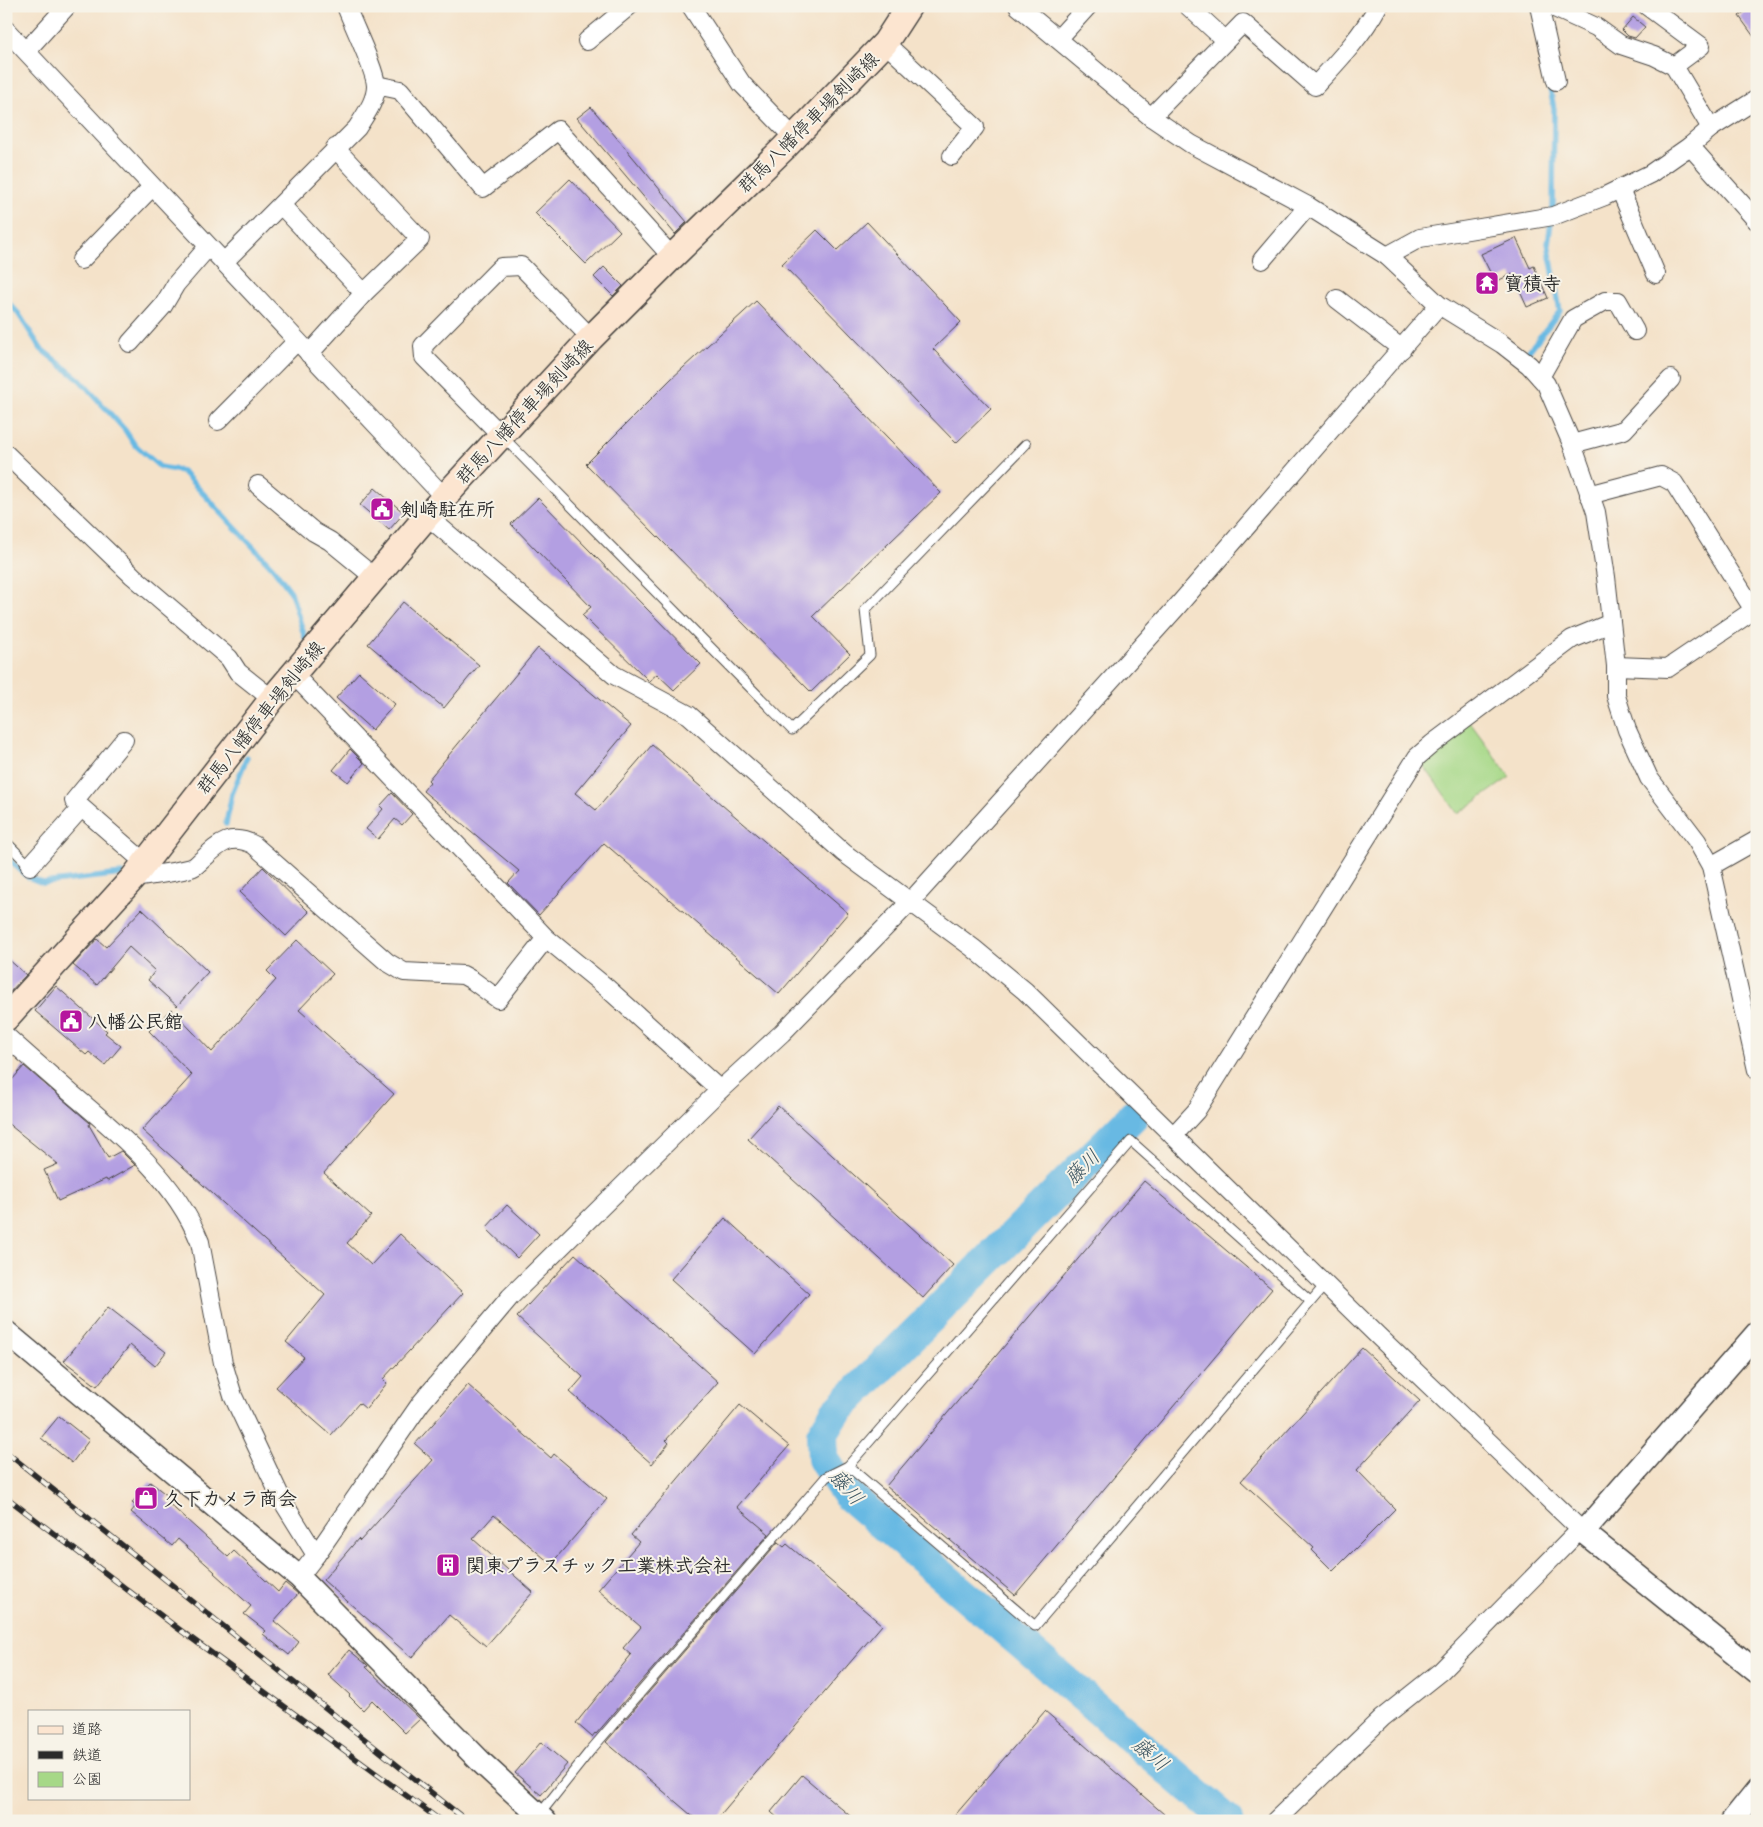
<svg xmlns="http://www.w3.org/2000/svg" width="1763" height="1827" viewBox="0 0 1763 1827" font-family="Mynerve,'Klee One',sans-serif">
  <rect width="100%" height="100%" fill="#f7f3e8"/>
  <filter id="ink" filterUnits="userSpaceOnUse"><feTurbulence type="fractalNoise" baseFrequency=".02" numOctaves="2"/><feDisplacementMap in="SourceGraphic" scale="10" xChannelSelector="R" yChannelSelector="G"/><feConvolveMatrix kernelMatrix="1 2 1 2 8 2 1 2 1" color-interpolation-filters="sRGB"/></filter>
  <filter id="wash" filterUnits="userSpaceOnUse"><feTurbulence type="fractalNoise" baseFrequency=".0096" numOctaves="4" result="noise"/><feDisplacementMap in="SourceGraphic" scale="20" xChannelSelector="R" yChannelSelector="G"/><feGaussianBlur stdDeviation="1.12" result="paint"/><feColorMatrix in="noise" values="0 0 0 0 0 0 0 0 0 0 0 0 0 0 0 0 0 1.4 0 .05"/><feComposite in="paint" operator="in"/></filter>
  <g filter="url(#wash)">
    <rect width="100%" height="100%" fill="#f4e2c9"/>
    <path fill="#a6d887" stroke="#688259" d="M 1469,721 L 1510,777 L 1458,814 L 1421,762 Z"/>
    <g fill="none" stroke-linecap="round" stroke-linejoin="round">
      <g stroke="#67b9e3" stroke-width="5.5">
        <path d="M 6,300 L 18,313 L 41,349 L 80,380 L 125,430 L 134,444 L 160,467 L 182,471 L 273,568 L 291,592 L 305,638"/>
        <path d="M 1528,352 L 1560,311 L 1548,243 L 1553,209 L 1554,109 L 1548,79"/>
        <path d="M 226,824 L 232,794 L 247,757"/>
        <path d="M 6,857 L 28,877 L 43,883 L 122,874"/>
      </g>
      <path stroke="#67b9e3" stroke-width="32" d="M 1133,1116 L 836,1412 L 822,1435 L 823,1459 L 846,1493 L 1228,1821"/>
    </g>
    <g id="blocks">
      <g fill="#b39fe2">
        <path d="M 1752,6 L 1757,6 L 1757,41 L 1739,16 Z"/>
        <path d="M 1633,17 L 1645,27 L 1635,38 L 1628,36 L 1622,30 Z"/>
        <path d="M 591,107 L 687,222 L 675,234 L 577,118 Z"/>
        <path d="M 570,179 L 620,231 L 586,264 L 535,213 Z"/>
        <path d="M 867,222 L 961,322 L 933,349 L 991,409 L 956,443 L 782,264 L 817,230 L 837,250 Z"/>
        <path d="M 1516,238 L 1530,268 L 1534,266 L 1548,298 L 1527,307 L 1512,274 L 1495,282 L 1481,254 Z"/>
        <path d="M 604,267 L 623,286 L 613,296 L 594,277 Z"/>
        <path d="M 756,301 L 941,493 L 813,616 L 850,654 L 811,692 L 586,464 L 671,379 Z"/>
        <path d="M 375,488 L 404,513 L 389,530 L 360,505 Z"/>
        <path d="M 538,498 L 701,664 L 674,690 L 657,674 L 649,681 L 582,615 L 591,607 L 511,524 Z"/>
        <path d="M 403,602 L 479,665 L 444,708 L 368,644 Z"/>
        <path d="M 538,648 L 631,726 L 575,793 L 596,810 L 652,745 L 848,913 L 779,994 L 604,843 L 539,915 L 508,883 L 519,871 L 423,791 L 430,782 L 428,780 Z"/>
        <path d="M 359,672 L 395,704 L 372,730 L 336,698 Z"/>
        <path d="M 350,749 L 364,763 L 348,782 L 333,770 Z"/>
        <path d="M 392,793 L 412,814 L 402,825 L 395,819 L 378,839 L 366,829 L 383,809 L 380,806 Z"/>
        <path d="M 263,867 L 309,912 L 286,936 L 240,892 Z"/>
        <path d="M 142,909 L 208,972 L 177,1006 L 148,980 L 155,971 L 129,947 L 97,985 L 73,965 L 97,939 L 106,947 Z"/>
        <path d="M 297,940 L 333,974 L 299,1010 L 394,1094 L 324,1173 L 371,1216 L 347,1243 L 371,1265 L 400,1234 L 463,1293 L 383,1379 L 387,1383 L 366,1409 L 359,1403 L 331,1435 L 276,1387 L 304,1357 L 286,1342 L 325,1295 L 142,1130 L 192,1075 L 149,1031 L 171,1009 L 212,1052 L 276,980 L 267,971 Z"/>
        <path d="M 6,957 L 26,975 L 6,996 Z"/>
        <path d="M 56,986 L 107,1031 L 105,1033 L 121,1046 L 105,1065 L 89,1052 L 86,1055 L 35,1011 Z"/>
        <path d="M 24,1066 L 90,1123 L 89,1125 L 108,1158 L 121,1151 L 135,1165 L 107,1181 L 106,1179 L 58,1201 L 44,1170 L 58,1164 L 6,1122 L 6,1087 Z"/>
        <path d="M 778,1106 L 953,1265 L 923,1298 L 748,1139 Z"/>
        <path d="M 1144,1181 L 1272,1289 L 1015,1595 L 886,1486 Z"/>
        <path d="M 507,1205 L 539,1234 L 517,1258 L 486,1228 Z"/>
        <path d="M 725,1218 L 809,1294 L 755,1354 L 671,1279 Z"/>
        <path d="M 575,1254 L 718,1382 L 666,1440 L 669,1443 L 652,1464 L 570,1392 L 583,1377 L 517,1317 Z"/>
        <path d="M 108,1307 L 166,1352 L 155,1366 L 130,1345 L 97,1386 L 64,1361 Z"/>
        <path d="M 1362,1348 L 1420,1401 L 1357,1470 L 1395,1509 L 1333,1571 L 1312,1550 L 1314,1548 L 1241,1481 Z"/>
        <path d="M 468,1385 L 551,1458 L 554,1454 L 607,1499 L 551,1564 L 494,1515 L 473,1539 L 533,1592 L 486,1646 L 449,1615 L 412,1658 L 323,1580 L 358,1539 L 360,1541 L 433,1460 L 415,1444 Z"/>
        <path d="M 740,1405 L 789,1446 L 737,1507 L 769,1534 L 596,1734 L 595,1733 L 592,1737 L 576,1723 L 631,1655 L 623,1648 L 641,1627 L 598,1590 L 639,1542 L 631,1535 Z"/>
        <path d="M 59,1416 L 89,1440 L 72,1463 L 41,1438 Z"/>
        <path d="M 150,1482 L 168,1496 L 165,1500 L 228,1557 L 234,1551 L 278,1592 L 285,1583 L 298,1594 L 274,1621 L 299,1642 L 289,1655 L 263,1634 L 266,1631 L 244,1614 L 251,1606 L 214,1573 L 215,1572 L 178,1539 L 172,1546 L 131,1512 L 136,1506 L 132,1503 Z"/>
        <path d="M 778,1542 L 784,1547 L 787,1544 L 882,1625 L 715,1821 L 698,1821 L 606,1742 Z"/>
        <path d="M 349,1650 L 366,1664 L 368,1666 L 366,1667 L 420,1719 L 405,1733 L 372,1700 L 363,1710 L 349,1696 L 350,1695 L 328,1675 Z"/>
        <path d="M 1045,1711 L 1172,1821 L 950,1821 Z"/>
        <path d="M 541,1742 L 567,1764 L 541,1795 L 515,1773 Z"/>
        <path d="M 802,1775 L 856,1821 L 781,1821 L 771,1812 Z"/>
      </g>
    </g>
  </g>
  <g filter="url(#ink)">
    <use href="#blocks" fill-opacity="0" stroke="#494643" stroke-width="1"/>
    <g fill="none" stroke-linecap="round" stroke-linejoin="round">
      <g stroke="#494643" stroke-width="11">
        <g id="service">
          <path d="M 502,436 L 792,730 L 870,655 L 865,610 L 1026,444"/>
          <path d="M 6,842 L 30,866"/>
          <path d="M 848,1466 L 1035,1626 L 1325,1285"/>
          <path d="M 539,1815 L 590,1751 L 826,1477 L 848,1466 L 1131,1141 L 1310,1301"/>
        </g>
      </g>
      <g stroke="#494643" stroke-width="20">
        <g id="minor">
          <path d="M 691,6 L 742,84 L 794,138"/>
          <path d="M 1018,6 L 1151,117 L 1191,144 L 1308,206 L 1387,256 L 1439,305 L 1502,344 L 1529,365 L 1546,384 L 1572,444 L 1596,512 L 1606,577 L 1616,666 L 1616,696 L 1627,730 L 1649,778 L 1697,841 L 1711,866 L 1757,1070"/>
          <path d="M 1188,6 L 1225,40"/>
          <path d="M 1539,6 L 1556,81"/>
          <path d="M 1550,6 L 1596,27 L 1621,45 L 1654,56 L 1674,66 L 1711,128"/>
          <path d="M 1647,6 L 1701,46 L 1674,66"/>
          <path d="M 6,30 L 444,497"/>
          <path d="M 1058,39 L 1088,6"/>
          <path d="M 587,41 L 629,6"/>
          <path d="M 885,43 L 975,127 L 952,156"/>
          <path d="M 27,50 L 67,6"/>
          <path d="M 376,85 L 400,90 L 483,188 L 558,130 L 672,257"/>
          <path d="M 1151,117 L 1243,23 L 1315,86 C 1338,61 1362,36 1378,6"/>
          <path d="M 1690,146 L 1757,221"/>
          <path d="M 1620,189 L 1656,274"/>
          <path d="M 281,205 L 364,293"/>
          <path d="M 1387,256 L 1420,238 L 1553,216 L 1605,196 L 1650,174 L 1690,146 L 1711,128 L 1757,99"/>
          <path d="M 81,260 L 152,187"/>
          <path d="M 1262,260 L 1308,206"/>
          <path d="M 224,262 L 357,128 C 365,115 376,101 376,86 C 376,71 352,23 346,6"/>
          <path d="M 1337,299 L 1402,349"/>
          <path d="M 130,343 L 163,306 L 176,284 L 208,247"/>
          <path d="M 309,354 L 364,293 L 420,239 L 335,148"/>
          <path d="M 1540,377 L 1573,319 L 1605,301 L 1618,301 L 1635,331"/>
          <path d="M 218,421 L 297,341"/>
          <path d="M 502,436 L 424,357 L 423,346 L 501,267 L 521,266 L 591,338"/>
          <path d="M 1572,444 L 1624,430 L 1671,379"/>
          <path d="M 6,454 L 133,576 L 229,658 L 238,672 L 272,699"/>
          <path d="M 258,485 L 314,532 L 330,541 L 374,577"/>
          <path d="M 1589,495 L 1661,476 L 1674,483 L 1757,615"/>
          <path d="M 427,516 L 614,675 L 689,715 L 844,853 L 973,948 L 1025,991 L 1377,1335 L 1583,1532 L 1574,1536 L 1441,1671 L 1382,1718 L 1275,1821"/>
          <path d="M 1616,666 L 1668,668 L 1757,608"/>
          <path d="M 293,674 L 546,938 L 607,988 L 720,1090"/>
          <path d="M 124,740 L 74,801 L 145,863"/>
          <path d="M 30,866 L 81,808"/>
          <path d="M 1711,866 L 1757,840"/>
          <path d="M 133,878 C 152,875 172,873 191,868 C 196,867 199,862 203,859 C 220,843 231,833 254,845 L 387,962 L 404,972 L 463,975 L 472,980 L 498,999 L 546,938"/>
          <path d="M 6,1036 C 28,1056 50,1075 72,1094 C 121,1135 176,1181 200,1242 L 223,1363 L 233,1396 L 283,1502 L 316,1555"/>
          <path d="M 1173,1136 L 1196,1111 L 1417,757 L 1432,744 L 1572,639 L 1611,623"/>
          <path d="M 299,1577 L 316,1555 L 421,1403 L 510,1297 L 720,1090 L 782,1033 L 911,901 L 1175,609 L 1439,305"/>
        </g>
      </g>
      <g stroke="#494643" stroke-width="25">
        <g id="tertiary">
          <path d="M 6,1332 L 299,1577 L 482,1763 L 545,1821"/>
          <path d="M 1757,1333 L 1583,1532 L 1757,1672"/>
          <path d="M 1732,1821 L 1757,1790"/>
        </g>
      </g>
      <g stroke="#494643" stroke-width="28">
        <path id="secondary" d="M 6,1018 L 133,878 L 272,699 L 427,516 L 591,338 L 672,257 L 784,148 L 885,43 L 909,6"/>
      </g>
      <use href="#service" stroke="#fff" stroke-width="9"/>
      <use href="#minor" stroke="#fff" stroke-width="18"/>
      <use href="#tertiary" stroke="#fff" stroke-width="22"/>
      <use href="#secondary" stroke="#fce5d0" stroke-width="25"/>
      <g stroke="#2b2b2b" stroke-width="5.5">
        <g id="rail">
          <path d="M 6,1452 L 467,1821"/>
          <path d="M 6,1497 L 176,1627 L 441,1821"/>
        </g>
      </g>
      <use href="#rail" stroke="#f7f3e8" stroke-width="4" stroke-dasharray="11" stroke-linecap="butt"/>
    </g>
  </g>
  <defs>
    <g id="temple-square" transform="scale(1.25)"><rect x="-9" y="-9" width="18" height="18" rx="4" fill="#b5179e" stroke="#f7f3e8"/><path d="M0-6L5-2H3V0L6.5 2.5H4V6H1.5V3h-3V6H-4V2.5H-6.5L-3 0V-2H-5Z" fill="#fff"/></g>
    <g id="civic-square" transform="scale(1.25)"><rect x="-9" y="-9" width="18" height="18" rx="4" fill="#b5179e" stroke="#f7f3e8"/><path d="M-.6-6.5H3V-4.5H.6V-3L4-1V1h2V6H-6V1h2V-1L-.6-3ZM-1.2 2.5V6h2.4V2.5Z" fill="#fff"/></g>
    <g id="shop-square" transform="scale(1.25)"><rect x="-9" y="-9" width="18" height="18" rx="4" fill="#b5179e" stroke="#f7f3e8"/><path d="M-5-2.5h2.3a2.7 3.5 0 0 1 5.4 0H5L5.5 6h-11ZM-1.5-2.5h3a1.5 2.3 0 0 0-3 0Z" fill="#fff"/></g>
    <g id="building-square" transform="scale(1.25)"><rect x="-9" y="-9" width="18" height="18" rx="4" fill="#b5179e" stroke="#f7f3e8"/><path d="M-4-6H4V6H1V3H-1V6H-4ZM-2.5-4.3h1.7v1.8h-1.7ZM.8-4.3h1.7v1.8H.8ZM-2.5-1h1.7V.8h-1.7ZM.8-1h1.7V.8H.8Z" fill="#fff"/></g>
  </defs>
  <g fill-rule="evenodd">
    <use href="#temple-square" x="1487" y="283"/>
    <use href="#civic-square" x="382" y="509"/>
    <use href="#civic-square" x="71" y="1021"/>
    <use href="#shop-square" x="146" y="1498"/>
    <use href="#building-square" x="448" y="1565"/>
  </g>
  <g text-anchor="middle" stroke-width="4" stroke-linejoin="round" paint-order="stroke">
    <g font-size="19" fill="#2b2b2b" stroke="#f7f3e8">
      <text transform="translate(808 122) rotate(-45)" y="7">群馬八幡停車場剣崎線</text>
      <text transform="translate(524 411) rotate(-47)" y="7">群馬八幡停車場剣崎線</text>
      <text transform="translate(260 717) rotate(-51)" y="7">群馬八幡停車場剣崎線</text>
    </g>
    <g font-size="19" font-weight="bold" fill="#2b2b2b" stroke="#f7f3e8" text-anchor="start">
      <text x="1504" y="290">寶積寺</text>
      <text x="400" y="516">剣崎駐在所</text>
      <text x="88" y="1028">八幡公民館</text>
      <text x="164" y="1505">久下カメラ商会</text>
      <text x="466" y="1572">関東プラスチック工業株式会社</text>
    </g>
    <g font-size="20" font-style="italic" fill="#3d5662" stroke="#f7f3e8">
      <text transform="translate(1082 1167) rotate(-45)" y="7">藤川</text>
      <text transform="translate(847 1487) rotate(49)" y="7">藤川</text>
      <text transform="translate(1151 1754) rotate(41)" y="7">藤川</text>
    </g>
  </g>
  <rect width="1763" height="1827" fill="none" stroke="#f7f3e8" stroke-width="25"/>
  <rect x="28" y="1710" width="162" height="90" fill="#f7f3e8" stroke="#a5a39c"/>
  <rect x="38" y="1726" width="25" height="8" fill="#fce5d0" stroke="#a5a39c"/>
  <text x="72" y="1734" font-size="15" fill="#2b2b2b">道路</text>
  <rect x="38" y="1751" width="25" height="8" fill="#2b2b2b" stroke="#a5a39c"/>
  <text x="72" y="1760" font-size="15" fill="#2b2b2b">鉄道</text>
  <rect x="38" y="1772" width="25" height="15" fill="#a6d887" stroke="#a5a39c"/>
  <text x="72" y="1784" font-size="15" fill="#2b2b2b">公園</text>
</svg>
